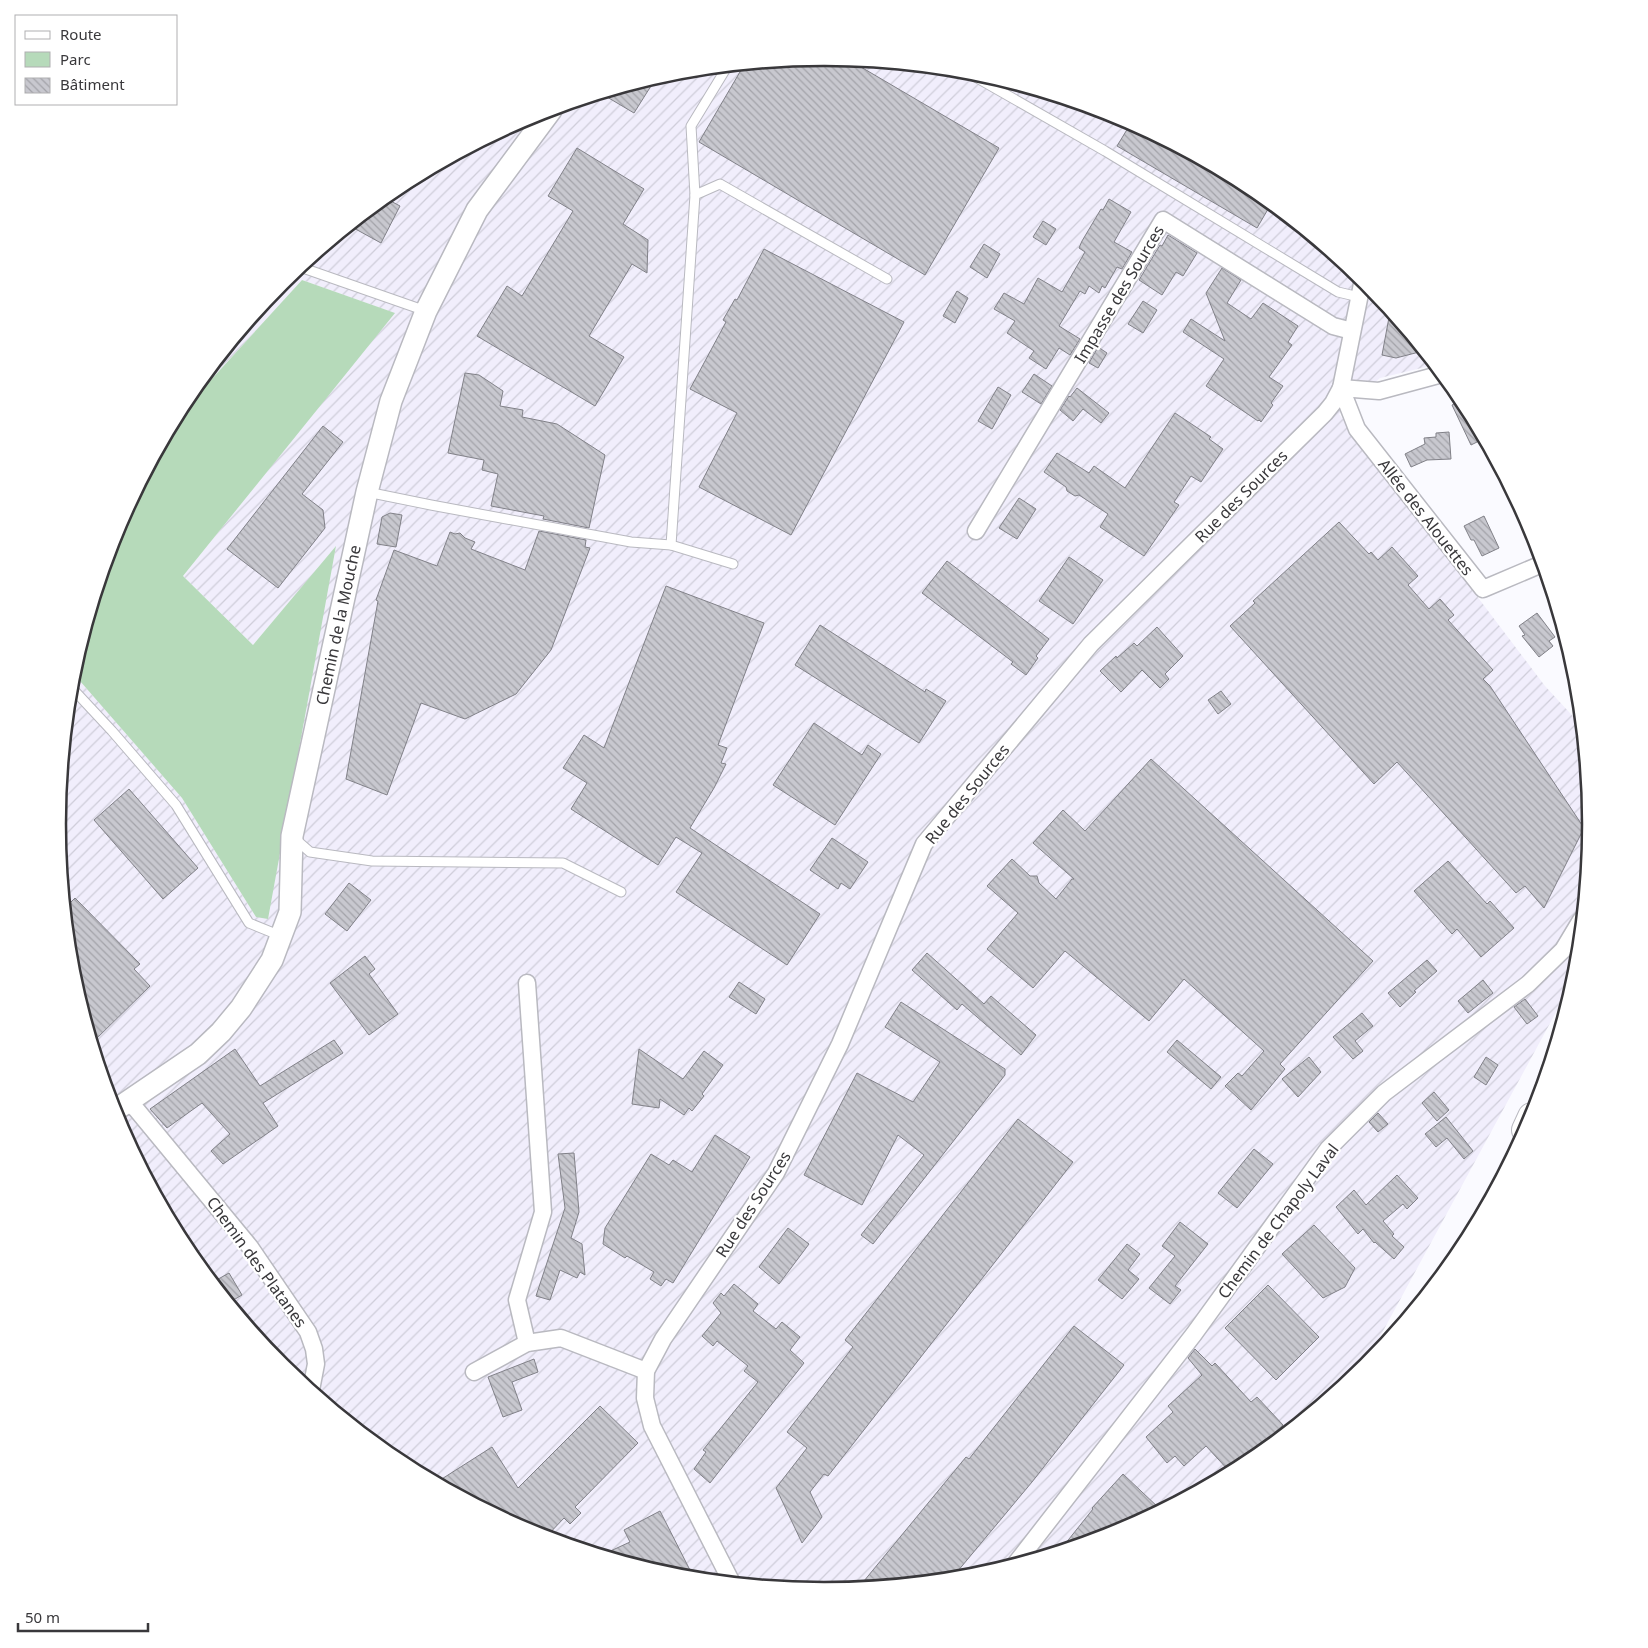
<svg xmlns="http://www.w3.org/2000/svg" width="1648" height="1648" viewBox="0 0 1648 1648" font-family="'Noto Sans',sans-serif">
  <defs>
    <pattern id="industrial-furrows" width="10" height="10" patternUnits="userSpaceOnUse" patternTransform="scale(1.25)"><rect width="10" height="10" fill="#f1eefc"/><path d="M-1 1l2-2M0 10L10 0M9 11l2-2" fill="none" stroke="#cfcdd9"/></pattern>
    <pattern id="building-back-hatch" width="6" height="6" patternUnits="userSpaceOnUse" patternTransform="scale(1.25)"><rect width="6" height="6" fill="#c8c8cf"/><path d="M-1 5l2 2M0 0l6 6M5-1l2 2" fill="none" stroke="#a3a3a9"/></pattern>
  </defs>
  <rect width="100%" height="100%" fill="#fafaff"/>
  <path fill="url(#industrial-furrows)" d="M 824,58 L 974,72 L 1118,116 L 1250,187 L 1366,282 L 1434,365 L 1380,378 L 1339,414 L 1545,686 L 1581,725 L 1590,824 L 1574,979 L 1363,1368 L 1250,1461 L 1117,1532 L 973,1576 L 824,1590 L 674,1576 L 530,1532 L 398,1461 L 282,1366 L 187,1250 L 116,1117 L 72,973 L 58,824 L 73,673 L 182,798 L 256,917 L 336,547 L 253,645 L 183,576 L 394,313 L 302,280 L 177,417 L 187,398 L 282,282 L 398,187 L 531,116 L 675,72 Z"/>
  <path fill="#b6daba" d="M 302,280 L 395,313 L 183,576 L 253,645 L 336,546 L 268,919 L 256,917 L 182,798 L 73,673 L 116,530 L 177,417 Z"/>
  <g fill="url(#building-back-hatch)" stroke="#818188">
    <path d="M 824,58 L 849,60 L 999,148 L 925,275 L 699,142 L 744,65 Z"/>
    <path d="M 656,78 L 634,113 L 602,94 L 614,91 Z"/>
    <path d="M 1131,123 L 1250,187 L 1271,204 L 1257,228 L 1117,146 Z"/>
    <path d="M 577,148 L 644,189 L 623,224 L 648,240 L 647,273 L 632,264 L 589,336 L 624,357 L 595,406 L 477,336 L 507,286 L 522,296 L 573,211 L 548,196 Z"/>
    <path d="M 385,198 L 400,206 L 381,243 L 350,226 Z"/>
    <path d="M 1109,199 L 1131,212 L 1114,242 L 1132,252 L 1122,269 L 1117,267 L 1105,288 L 1102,286 L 1099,293 L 1089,286 L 1085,294 L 1080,291 L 1059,326 L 1080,339 L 1070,355 L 1059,348 L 1046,369 L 1029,358 L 1034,351 L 1007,333 L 1015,321 L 994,309 L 1004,293 L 1024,304 L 1038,278 L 1062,292 L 1085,252 L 1079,248 L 1082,241 L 1101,209 L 1103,210 Z"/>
    <path d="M 1043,221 L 1056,229 L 1046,245 L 1033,237 Z"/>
    <path d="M 1168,235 L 1197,253 L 1183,276 L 1176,272 L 1162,295 L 1139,280 L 1160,245 L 1162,246 Z"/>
    <path d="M 984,244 L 1000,254 L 987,278 L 970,267 Z"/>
    <path d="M 764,249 L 904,322 L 791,535 L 699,487 L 737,413 L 690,389 L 726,322 L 723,320 L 735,299 L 737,300 Z"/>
    <path d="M 1222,268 L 1241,280 L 1227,303 L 1251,319 L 1263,303 L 1298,326 L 1288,342 L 1292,345 L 1269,377 L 1283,386 L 1271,403 L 1273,405 L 1261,422 L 1259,420 L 1258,421 L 1206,386 L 1224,359 L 1183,332 L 1191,319 L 1225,341 L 1206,293 Z"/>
    <path d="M 957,291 L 968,298 L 955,323 L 943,316 Z"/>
    <path d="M 1143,301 L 1157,310 L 1143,333 L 1128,324 Z"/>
    <path d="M 1390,312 L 1423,351 L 1396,358 L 1382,355 Z"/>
    <path d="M 1098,347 L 1107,353 L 1098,368 L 1089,363 Z"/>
    <path d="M 465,373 L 479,375 L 503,391 L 500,406 L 523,410 L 522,417 L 557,424 L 605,455 L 589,528 L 543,519 L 544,516 L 491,506 L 498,474 L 482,470 L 484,460 L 448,453 Z"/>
    <path d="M 1034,374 L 1052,386 L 1041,404 L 1022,392 Z"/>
    <path d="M 998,387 L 1011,395 L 992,429 L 978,421 Z"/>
    <path d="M 1077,388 L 1109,413 L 1101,423 L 1083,409 L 1073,421 L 1060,410 L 1069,396 L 1070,397 Z"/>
    <path d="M 1462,400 L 1483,439 L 1471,445 L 1452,405 Z"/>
    <path d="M 1175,413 L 1211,437 L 1209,439 L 1223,449 L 1201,482 L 1191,476 L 1174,502 L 1179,505 L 1144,556 L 1100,527 L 1108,514 L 1079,495 L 1075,496 L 1067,491 L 1066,487 L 1044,472 L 1057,453 L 1089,473 L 1094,466 L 1125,488 Z"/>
    <path d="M 323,426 L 343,442 L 302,494 L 323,510 L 325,528 L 278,588 L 227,549 Z"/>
    <path d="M 1449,432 L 1451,459 L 1427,460 L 1411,467 L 1405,454 L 1425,444 L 1424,438 L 1436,437 L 1436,433 Z"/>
    <path d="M 1019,498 L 1036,509 L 1017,539 L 999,528 Z"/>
    <path d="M 390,513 L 402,515 L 396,547 L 377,544 L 382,517 Z"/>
    <path d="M 1484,516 L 1499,548 L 1482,556 L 1474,540 L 1471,540 L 1464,526 Z"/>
    <path d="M 1339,522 L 1369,554 L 1371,552 L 1378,560 L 1392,547 L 1418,576 L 1408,585 L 1429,609 L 1440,599 L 1454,615 L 1448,620 L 1493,670 L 1483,679 L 1490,686 L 1584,828 L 1544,908 L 1525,886 L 1516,893 L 1397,762 L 1374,784 L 1230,626 L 1255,603 L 1253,601 Z"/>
    <path d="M 539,531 L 586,540 L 585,547 L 590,548 L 551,650 L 516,694 L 465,719 L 421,703 L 387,795 L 346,779 L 378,601 L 376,600 L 394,550 L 437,566 L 450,532 L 455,534 L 460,533 L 465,538 L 475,542 L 471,549 L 525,570 Z"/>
    <path d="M 1069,557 L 1103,580 L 1073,624 L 1039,601 Z"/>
    <path d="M 947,561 L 1049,639 L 1036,656 L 1038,658 L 1026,675 L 1011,664 L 1013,662 L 922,593 Z"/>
    <path d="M 666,586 L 764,623 L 718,745 L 727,748 L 721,763 L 726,764 L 714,788 L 690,828 L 820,914 L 787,965 L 676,892 L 702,853 L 676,837 L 658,865 L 571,809 L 587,783 L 563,768 L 584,735 L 604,748 Z"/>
    <path d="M 1537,613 L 1555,637 L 1549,641 L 1553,646 L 1539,657 L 1522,636 L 1525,635 L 1519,626 Z"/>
    <path d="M 820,625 L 925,692 L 926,689 L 946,701 L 919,743 L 795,665 Z"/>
    <path d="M 1157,627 L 1183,656 L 1165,674 L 1169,679 L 1160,688 L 1142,670 L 1121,692 L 1100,671 L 1116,656 L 1117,658 L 1134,643 L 1137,646 Z"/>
    <path d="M 1221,691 L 1231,704 L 1218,714 L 1208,700 Z"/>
    <path d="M 814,723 L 862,755 L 868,745 L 881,754 L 835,825 L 773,785 Z"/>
    <path d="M 1151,759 L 1373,961 L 1280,1064 L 1285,1069 L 1251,1110 L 1225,1086 L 1238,1073 L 1242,1076 L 1264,1051 L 1184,979 L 1149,1021 L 1065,951 L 1033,988 L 987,949 L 1018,913 L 987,886 L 1012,859 L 1030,876 L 1037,876 L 1039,883 L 1056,899 L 1072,879 L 1074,879 L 1033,843 L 1063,810 L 1085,831 Z"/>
    <path d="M 129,789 L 198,868 L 163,899 L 94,820 Z"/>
    <path d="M 832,838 L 868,862 L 850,889 L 841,883 L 838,889 L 810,870 Z"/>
    <path d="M 1448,861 L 1487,904 L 1490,901 L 1514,928 L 1481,957 L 1457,929 L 1452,934 L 1414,891 Z"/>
    <path d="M 349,883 L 371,900 L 347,931 L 325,914 Z"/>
    <path d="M 75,898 L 140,964 L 134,969 L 150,986 L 93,1042 L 72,973 L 66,907 Z"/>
    <path d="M 927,953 L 984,1004 L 991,996 L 1036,1035 L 1021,1055 L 962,1004 L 957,1010 L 912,970 Z"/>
    <path d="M 365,956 L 375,969 L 369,974 L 398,1014 L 369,1035 L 330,983 Z"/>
    <path d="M 1427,960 L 1437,971 L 1414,991 L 1416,992 L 1400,1007 L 1388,993 Z"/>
    <path d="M 1483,980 L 1493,993 L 1468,1013 L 1458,1001 Z"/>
    <path d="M 739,982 L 765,999 L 756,1014 L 729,997 Z"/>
    <path d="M 1525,999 L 1538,1016 L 1527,1024 L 1514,1007 Z"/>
    <path d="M 901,1002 L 1005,1069 L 1005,1075 L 873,1244 L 861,1235 L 924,1155 L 898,1135 L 862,1205 L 804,1175 L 857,1073 L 913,1102 L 940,1062 L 885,1027 Z"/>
    <path d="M 1362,1013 L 1373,1026 L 1355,1041 L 1363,1051 L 1353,1059 L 1333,1037 Z"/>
    <path d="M 334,1040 L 343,1053 L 263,1103 L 278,1126 L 223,1164 L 211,1151 L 230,1134 L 202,1103 L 167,1128 L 150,1109 L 235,1049 L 260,1086 Z"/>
    <path d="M 1177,1040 L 1221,1077 L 1211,1089 L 1167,1052 Z"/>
    <path d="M 639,1049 L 683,1079 L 704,1051 L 723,1065 L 702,1094 L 704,1096 L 692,1111 L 689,1108 L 684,1115 L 660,1099 L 659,1108 L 632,1104 Z"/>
    <path d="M 1309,1057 L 1321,1072 L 1298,1097 L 1282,1079 Z"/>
    <path d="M 1486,1057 L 1498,1065 L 1486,1085 L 1474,1077 Z"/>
    <path d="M 1434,1092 L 1449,1110 L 1437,1121 L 1422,1103 Z"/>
    <path d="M 1378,1113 L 1388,1124 L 1378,1132 L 1369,1122 Z"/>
    <path d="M 1446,1117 L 1473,1151 L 1464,1159 L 1447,1138 L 1436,1147 L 1425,1134 Z"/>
    <path d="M 1018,1119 L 1073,1162 L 828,1476 L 824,1474 L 810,1492 L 822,1517 L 802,1543 L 776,1488 L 807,1448 L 787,1432 L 853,1347 L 845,1340 Z"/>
    <path d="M 715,1135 L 750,1157 L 673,1283 L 666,1279 L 661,1286 L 650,1279 L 654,1272 L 627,1256 L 625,1258 L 603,1244 L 605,1228 L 651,1154 L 669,1165 L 673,1160 L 692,1172 Z"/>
    <path d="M 1254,1149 L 1273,1164 L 1237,1208 L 1218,1193 Z"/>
    <path d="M 574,1153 L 579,1212 L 571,1238 L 582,1244 L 585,1275 L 580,1272 L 577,1278 L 560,1270 L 550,1300 L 536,1296 L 565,1208 L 558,1154 Z"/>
    <path d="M 1397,1175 L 1418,1198 L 1407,1209 L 1403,1204 L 1383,1221 L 1394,1234 L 1392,1236 L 1404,1247 L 1394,1259 L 1375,1242 L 1374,1243 L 1363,1229 L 1358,1234 L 1336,1207 L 1354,1190 L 1366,1205 Z"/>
    <path d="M 1180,1222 L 1208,1244 L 1175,1286 L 1181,1290 L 1170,1304 L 1149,1288 L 1175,1256 L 1162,1246 Z"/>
    <path d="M 1314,1225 L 1355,1268 L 1345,1287 L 1323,1298 L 1282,1254 Z"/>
    <path d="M 788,1228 L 809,1244 L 779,1284 L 759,1267 Z"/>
    <path d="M 1127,1244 L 1140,1254 L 1128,1270 L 1139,1279 L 1122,1299 L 1098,1280 Z"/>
    <path d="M 229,1273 L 242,1295 L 230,1302 L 213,1282 Z"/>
    <path d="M 734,1284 L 758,1304 L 753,1311 L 776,1329 L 782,1322 L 800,1337 L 790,1350 L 804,1363 L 710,1483 L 694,1469 L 706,1452 L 703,1450 L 758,1382 L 744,1371 L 748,1366 L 717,1341 L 713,1346 L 702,1336 L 721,1313 L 713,1303 L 721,1293 L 724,1296 Z"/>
    <path d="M 1268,1285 L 1319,1337 L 1276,1380 L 1225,1328 Z"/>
    <path d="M 1074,1326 L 1124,1365 L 1032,1482 L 952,1578 L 859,1587 L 966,1457 L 969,1459 Z"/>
    <path d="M 1195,1349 L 1212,1366 L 1215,1363 L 1251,1402 L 1257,1397 L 1283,1425 L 1235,1469 L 1230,1472 L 1206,1446 L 1184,1466 L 1175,1456 L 1167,1463 L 1146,1437 L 1173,1412 L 1168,1406 L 1202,1375 L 1188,1358 Z"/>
    <path d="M 534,1359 L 538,1372 L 512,1382 L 522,1410 L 503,1417 L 488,1377 Z"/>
    <path d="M 600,1406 L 638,1443 L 575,1507 L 581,1513 L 570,1524 L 564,1518 L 546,1537 L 530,1532 L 437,1482 L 492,1447 L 518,1488 Z"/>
    <path d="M 1123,1474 L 1160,1509 L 1117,1532 L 1061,1549 L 1093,1509 L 1092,1508 Z"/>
    <path d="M 660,1511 L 694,1578 L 674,1576 L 604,1554 L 630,1542 L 624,1530 Z"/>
  </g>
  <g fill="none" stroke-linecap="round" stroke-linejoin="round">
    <g stroke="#b9b9c0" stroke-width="11">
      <g id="service">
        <path d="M 965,71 L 1105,151 L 1338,292 L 1359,297"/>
        <path d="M 695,195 L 691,126 L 727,67"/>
        <path d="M 300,267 L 426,311"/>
        <path d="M 270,297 L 293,273"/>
        <path d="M 367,492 L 431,505 L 631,542 L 671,545 L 733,564"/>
        <path d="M 671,545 L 695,195 L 720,184 L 887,279"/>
        <path d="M 71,687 L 112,731 L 176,805 L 249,923 L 281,936"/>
        <path d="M 294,838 L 310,852 L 372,861 L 563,863 L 621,892"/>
      </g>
    </g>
    <g stroke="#b9b9c0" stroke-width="19">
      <g id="minor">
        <path d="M 1341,388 L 1357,429 L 1483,589 L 1542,564"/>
        <path d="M 1341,388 L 1379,391 L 1442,374"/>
        <path d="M 976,531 L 1163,220 L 1333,326 L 1352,331"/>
        <path d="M 527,983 L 543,1212 L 517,1300 L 527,1343"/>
        <path d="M 128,1102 L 136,1109 L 250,1247 L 308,1332 L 314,1349 L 316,1364 L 311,1390"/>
        <path d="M 474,1372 L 527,1343 L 561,1338 L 646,1371"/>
        <path d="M 1016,1563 L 1194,1334 L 1328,1149 L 1384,1093 L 1528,984 L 1563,950 L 1581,920"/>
        <path d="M 731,1581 L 652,1426 L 645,1398 L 646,1371 L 663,1339 L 776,1173 L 840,1044 L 924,844 L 1091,644 L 1325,413 L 1333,403 L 1341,388 L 1363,279"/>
      </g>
    </g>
    <g stroke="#b9b9c0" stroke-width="24">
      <path id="tertiary" d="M 114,1111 L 198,1054 L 221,1032 L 241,1008 L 272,960 L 290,912 L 292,836 L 367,492 L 391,401 L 426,311 L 477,210 L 551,110"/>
    </g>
    <g stroke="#b9b9c0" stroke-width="30">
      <path id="motorway" d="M 1526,1130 L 1532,1117"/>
    </g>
    <use href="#service" stroke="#fff" stroke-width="9"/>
    <use href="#minor" stroke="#fff" stroke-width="16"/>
    <use href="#tertiary" stroke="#fff" stroke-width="21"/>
    <use href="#motorway" stroke="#fff" stroke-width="28"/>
  </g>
  <g text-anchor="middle" stroke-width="4.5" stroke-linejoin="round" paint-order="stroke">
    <g font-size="16" fill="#39383b" stroke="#fff">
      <text transform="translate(1119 294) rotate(-59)" y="6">Impasse des Sources</text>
      <text transform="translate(1241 496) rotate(-45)" y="6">Rue des Sources</text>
      <text transform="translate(1426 517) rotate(52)" y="6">Allée des Alouettes</text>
      <text transform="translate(338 625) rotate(-78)" y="6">Chemin de la Mouche</text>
      <text transform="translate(967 794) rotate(-51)" y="6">Rue des Sources</text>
      <text transform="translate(753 1204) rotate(-57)" y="6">Rue des Sources</text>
      <text transform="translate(1278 1221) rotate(-53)" y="6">Chemin de Chapoly Laval</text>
      <text transform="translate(257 1262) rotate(54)" y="6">Chemin des Platanes</text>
    </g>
  </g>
  <path d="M0 0H1648V1648H0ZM66 824a758 758 0 1 1 1516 0a758 758 0 1 1-1516 0Z" fill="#fff" fill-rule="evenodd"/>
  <path fill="none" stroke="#39383b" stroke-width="2.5" d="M66 824a758 758 0 1 1 1516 0a758 758 0 1 1-1516 0Z"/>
  <rect x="15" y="15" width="162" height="90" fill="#ffffff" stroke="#b0afb1"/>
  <rect x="25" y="31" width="25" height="8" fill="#ffffff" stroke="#b0afb1"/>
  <text x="60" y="40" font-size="15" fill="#39383b">Route</text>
  <rect x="25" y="52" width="25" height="15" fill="#b6daba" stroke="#b0afb1"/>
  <text x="60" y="65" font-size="15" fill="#39383b">Parc</text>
  <rect x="25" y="78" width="25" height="15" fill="url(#building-back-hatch)" stroke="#b0afb1"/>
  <text x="60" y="90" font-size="15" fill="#39383b">Bâtiment</text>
  <path d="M18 1623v8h130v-8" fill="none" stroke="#39383b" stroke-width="2.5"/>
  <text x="25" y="1623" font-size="15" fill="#39383b" stroke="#ffffff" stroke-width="4" paint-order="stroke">50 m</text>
</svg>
